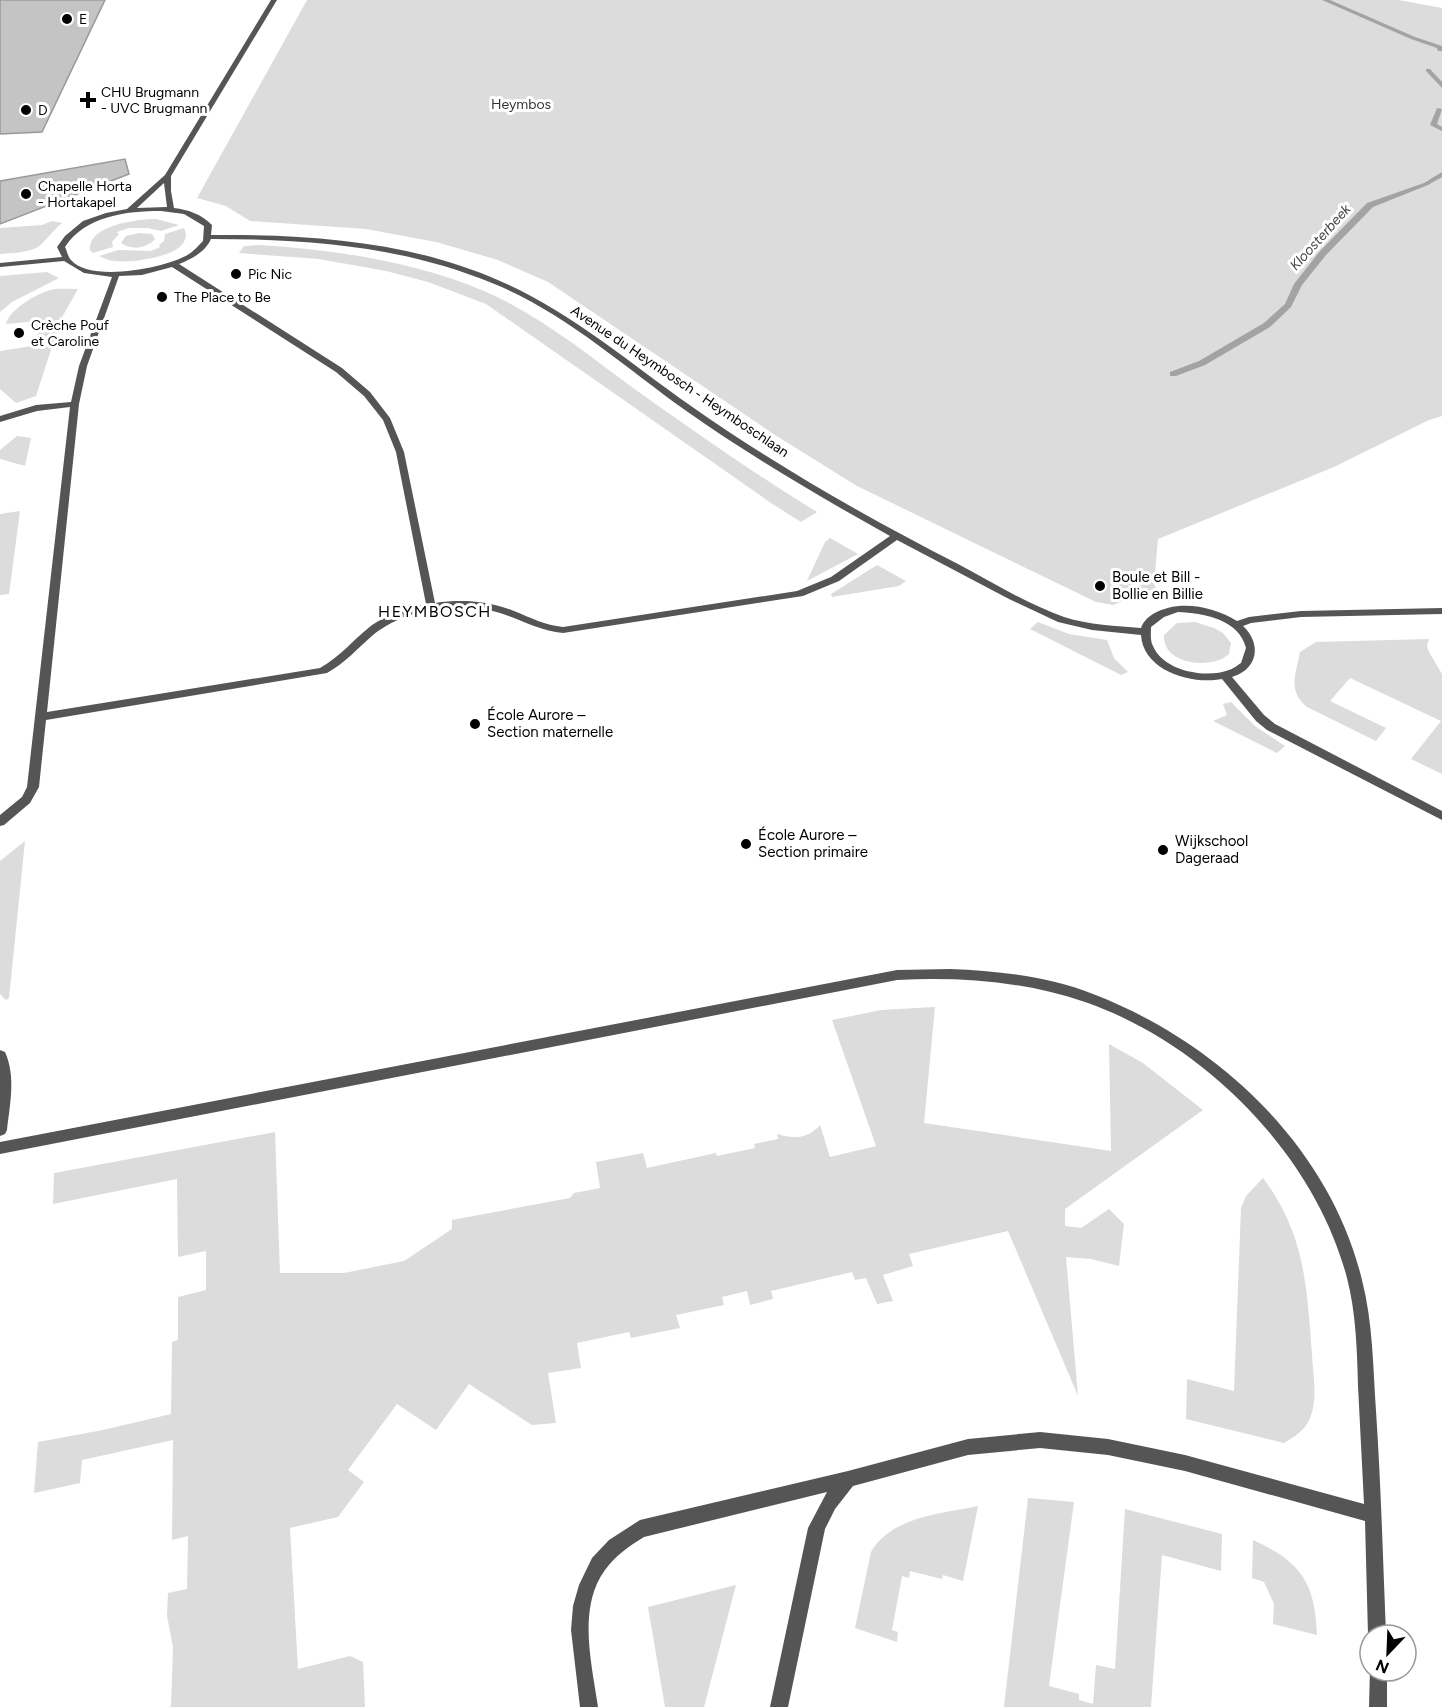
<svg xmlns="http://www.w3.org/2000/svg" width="1442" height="1707" viewBox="0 0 1442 1707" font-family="Figtree,sans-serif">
  <rect width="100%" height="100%" fill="#fff"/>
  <g fill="#dcdcdc">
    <path d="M 307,0 L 1399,0 L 1442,8 L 1442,416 L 1429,420 L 1334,467 L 1158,539 L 1154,584 L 1156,588 L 1113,605 L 1096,602 L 857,486 L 775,435 L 548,282 L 498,260 L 436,242 L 366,229 L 250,221 L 226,206 L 197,198 Z"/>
    <path d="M 156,219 L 179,225 L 161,231 L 148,228 L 129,228 L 117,232 L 119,234 L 112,242 L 113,247 L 93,253 L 90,250 C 88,225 138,219 156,219 Z"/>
    <path d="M 52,221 L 62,223 C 53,230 44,243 38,247 C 27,253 12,253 0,254 L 0,228 L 42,225 Z"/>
    <path d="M 184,228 C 197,256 133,263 117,261 C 110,261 105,259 99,256 L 118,250 L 151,251 L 160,247 L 159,245 L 164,241 L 165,234 Z"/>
    <path d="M 139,233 L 152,234 L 155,239 C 147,248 132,251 121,243 L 126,236 Z"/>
    <path d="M 259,245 C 336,250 413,261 484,291 C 540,315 588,355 636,390 C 696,433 755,474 817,512 L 801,522 L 771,503 L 486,304 L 428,282 L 386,271 L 319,259 L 239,253 L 244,246 Z"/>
    <path d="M 47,272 L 59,278 L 12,302 L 0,312 L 0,276 Z"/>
    <path d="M 78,289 L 61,319 L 36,396 L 16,403 L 0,389 L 0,351 L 32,346 L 40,329 L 36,328 L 37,321 L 6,324 C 9,310 36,294 50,290 C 58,288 70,289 78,289 Z"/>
    <path d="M 17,436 L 31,438 L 25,466 L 0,459 L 0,450 Z"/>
    <path d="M 20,511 L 9,594 L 0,595 L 0,514 Z"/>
    <path d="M 830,538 L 858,554 L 807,581 L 825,542 Z"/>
    <path d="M 877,565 L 906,581 L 899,586 L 832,597 L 831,594 Z"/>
    <path d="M 1038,622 L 1069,634 L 1107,640 L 1114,658 L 1128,672 L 1121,675 L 1030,629 Z"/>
    <path d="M 1195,622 L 1214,628 L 1223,633 L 1231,643 L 1229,654 C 1212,670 1162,665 1164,635 L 1177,623 Z"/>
    <path d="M 1429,639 L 1427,646 L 1429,652 L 1442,674 L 1442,774 L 1411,759 L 1441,721 L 1350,678 L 1330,701 L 1386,728 L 1376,741 L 1307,707 C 1287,690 1296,675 1300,652 L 1316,642 Z"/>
    <path d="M 1231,702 L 1255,726 L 1285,746 L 1277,753 L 1213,721 L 1227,715 L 1223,704 Z"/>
    <path d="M 25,841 L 9,998 L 6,1000 L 0,994 L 0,861 Z"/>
    <path d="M 935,1007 L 924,1123 L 1111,1151 L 1109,1044 L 1143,1063 L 1203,1110 L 1065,1209 L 1065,1226 L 1081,1228 L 1109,1209 L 1124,1224 L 1119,1266 L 1091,1259 L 1066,1257 L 1078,1396 L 1008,1231 L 909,1254 L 913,1266 L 883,1275 L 893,1301 L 877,1304 L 866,1278 L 855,1280 L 852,1272 L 771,1291 L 773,1299 L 750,1305 L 747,1291 L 722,1297 L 724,1305 L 676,1315 L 680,1328 L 631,1338 L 629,1332 L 577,1343 L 581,1368 L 548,1373 L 556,1423 L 532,1425 L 469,1384 L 436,1430 L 397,1404 L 348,1470 L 364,1482 L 338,1517 L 290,1528 L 298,1669 L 350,1656 L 363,1662 L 365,1707 L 169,1707 L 171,1706 L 173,1647 L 167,1616 L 168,1593 L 187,1589 L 188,1536 L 172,1540 L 173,1440 L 82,1460 L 80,1483 L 34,1493 L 38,1442 L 103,1430 L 171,1414 L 172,1342 L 178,1340 L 178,1297 L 206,1290 L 206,1251 L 178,1257 L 177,1179 L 53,1204 L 54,1173 L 275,1132 L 280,1273 L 344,1273 L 404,1261 L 452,1229 L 452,1220 L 570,1198 L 574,1193 L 600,1188 L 596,1162 L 643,1153 L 647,1168 L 716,1153 L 717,1156 L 755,1148 L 754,1144 L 778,1139 L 777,1134 C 794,1139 808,1139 820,1125 L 830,1157 L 876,1146 L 832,1020 L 881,1010 Z"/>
    <path d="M 1263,1178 C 1305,1234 1307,1287 1312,1355 C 1313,1376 1318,1399 1310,1418 C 1305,1431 1295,1436 1284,1443 L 1186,1419 L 1187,1379 L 1234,1391 L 1241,1208 L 1246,1196 Z"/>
    <path d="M 1028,1498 L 1074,1502 L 1049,1686 L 1079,1694 L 1079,1700 L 1093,1704 L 1096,1665 L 1115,1669 L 1125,1509 L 1222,1534 L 1221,1571 L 1162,1555 L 1151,1707 L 1004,1707 Z"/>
    <path d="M 978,1506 L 963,1581 L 943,1575 L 942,1579 L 910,1571 L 909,1578 L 902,1576 L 892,1630 L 898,1632 L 897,1642 L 855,1628 L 871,1552 C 892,1516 941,1514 978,1506 Z"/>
    <path d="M 1253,1540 C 1301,1562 1315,1582 1317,1635 L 1273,1624 L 1274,1604 L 1264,1582 L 1252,1578 Z"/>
    <path d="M 736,1585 L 704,1707 L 665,1707 L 648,1607 Z"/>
  </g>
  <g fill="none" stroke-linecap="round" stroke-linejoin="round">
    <g fill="#a3a3a3" fill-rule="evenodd">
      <path d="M 1322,0 L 1330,0 L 1415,37 L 1442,46 L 1442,51 L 1438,51 L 1437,48 L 1411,39 Z"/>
      <path d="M 1426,69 L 1430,69 L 1442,82 L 1442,88 L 1426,71 Z"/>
      <path d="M 1437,108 L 1442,109 L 1437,124 L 1442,127 L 1442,131 L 1430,125 Z"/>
      <path d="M 1442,172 L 1442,177 L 1428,185 L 1373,207 L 1326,255 L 1302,285 L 1291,307 L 1270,327 L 1205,365 L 1176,376 L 1170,376 L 1170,372 L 1199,361 L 1264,323 L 1285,304 L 1294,284 L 1320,251 L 1367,203 L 1424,183 Z"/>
    </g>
  </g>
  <g fill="#c4c4c4" stroke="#999" stroke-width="1.5">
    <path d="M 0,0 L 105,0 L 42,132 L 0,134 Z"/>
    <path d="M 125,159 L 129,174 L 0,224 L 0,181 Z"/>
  </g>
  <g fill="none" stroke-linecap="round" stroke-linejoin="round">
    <g fill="#555" fill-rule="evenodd">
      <path d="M 271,0 L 277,0 L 171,176 L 171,191 L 174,208 C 189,210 201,214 212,225 L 211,235 C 309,234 410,241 500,281 C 571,312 628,362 691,406 C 775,465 866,517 958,564 C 992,582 1027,604 1064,617 C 1089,625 1116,626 1141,628 C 1143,622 1147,618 1153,614 C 1178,599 1213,606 1237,621 L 1249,617 L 1301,611 L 1442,608 L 1442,614 L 1301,617 L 1251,623 L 1243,626 C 1262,644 1258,669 1232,677 L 1264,715 L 1275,724 L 1442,811 L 1442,820 L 1267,730 L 1256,721 L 1222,679 C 1192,685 1143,671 1141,635 L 1092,630 L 1058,622 L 1009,599 L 897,540 L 839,581 L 803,596 L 563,633 C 536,631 514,615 488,610 C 450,602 404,610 373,635 C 358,648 345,663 327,673 L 46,720 L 39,787 L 30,803 L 4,825 L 0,826 L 0,815 L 22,797 L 27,787 L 70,407 L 37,411 L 0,422 L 0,416 L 36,405 L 71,402 L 79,366 L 112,277 L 84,273 L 64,261 L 0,267 L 0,263 L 62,257 L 57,247 L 65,236 L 83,221 L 106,213 L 127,209 L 165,175 ZM 164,183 L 167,207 L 137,208 ZM 161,211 L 184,214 L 204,226 L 203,241 C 199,245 194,251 189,254 C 167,268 90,283 71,260 C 68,257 67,251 65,247 C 85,216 126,211 161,211 ZM 211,239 C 307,239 402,246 492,283 C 564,312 622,365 685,410 C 750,456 820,497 890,536 L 831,577 L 797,591 L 563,627 C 545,625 531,618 514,611 C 489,601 462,599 435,603 L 404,452 L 390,418 L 370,392 L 342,368 L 179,264 C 192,259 205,252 211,239 ZM 172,267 L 336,372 L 364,396 L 383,420 L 396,452 L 426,604 C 407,609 388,614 372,625 C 354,639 340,657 320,668 L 47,712 L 79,404 L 87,366 L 119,276 L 142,275 ZM 1178,612 C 1203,613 1239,619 1246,648 L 1241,663 C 1238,665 1233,669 1229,670 C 1206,679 1163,671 1153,646 C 1150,641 1151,632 1151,627 L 1164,617 Z"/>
      <path d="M 950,969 C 998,971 1048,976 1093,994 C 1218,1042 1330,1147 1362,1280 C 1373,1323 1373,1367 1376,1411 C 1381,1486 1383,1560 1386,1635 L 1370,1635 L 1370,1640 L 1368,1635 L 1365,1521 L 1185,1471 L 1108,1455 L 1040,1448 L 968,1455 L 853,1486 L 835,1509 L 825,1529 L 788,1707 L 770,1707 L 808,1528 L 827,1492 L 644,1537 C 629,1546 615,1556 605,1570 C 577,1608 592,1665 598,1707 L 580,1707 L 571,1630 L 573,1606 L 579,1585 L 592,1558 L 609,1540 L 640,1520 L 848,1471 L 968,1439 L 1040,1432 L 1108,1439 L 1185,1455 L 1364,1504 C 1362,1464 1360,1425 1358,1386 C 1357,1350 1356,1313 1347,1278 C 1315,1155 1204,1043 1085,1002 C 1024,981 961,977 897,980 L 0,1154 L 0,1142 L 897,970 Z"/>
      <path d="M 1370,1668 L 1370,1671 L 1387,1671 L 1387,1707 L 1369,1707 Z"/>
    </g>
    <path fill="#555" fill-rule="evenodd" d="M 0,1050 L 5,1052 C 16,1076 10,1104 7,1130 L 5,1134 L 0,1136 Z"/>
  </g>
  <g fill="#000" stroke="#fff" stroke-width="2">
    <circle cx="67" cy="19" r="6"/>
    <path d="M85 91h6v6h6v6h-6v6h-6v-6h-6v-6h6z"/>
    <circle cx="26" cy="110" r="6"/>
    <circle cx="26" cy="194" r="6"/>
    <circle cx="236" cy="274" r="6"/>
    <circle cx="162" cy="297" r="6"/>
    <circle cx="19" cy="333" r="6"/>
    <circle cx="1100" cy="586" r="6"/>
    <circle cx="475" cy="724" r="6"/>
    <circle cx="746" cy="844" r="6"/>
    <circle cx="1163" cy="850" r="6"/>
  </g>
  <g text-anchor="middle" stroke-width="6" stroke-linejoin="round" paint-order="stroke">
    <g font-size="14" fill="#000" stroke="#fff" text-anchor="start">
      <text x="79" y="24">E</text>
      <text x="101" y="97">CHU Brugmann<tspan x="101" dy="16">- UVC Brugmann</tspan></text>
      <text x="38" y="115">D</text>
      <text x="38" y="191">Chapelle Horta<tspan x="38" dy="16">- Hortakapel</tspan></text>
      <text x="248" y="279">Pic Nic</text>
      <text x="174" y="302">The Place to Be</text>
      <text x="31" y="330">Crèche Pouf<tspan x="31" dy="16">et Caroline</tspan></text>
    </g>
    <g font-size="14" fill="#333" stroke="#fff">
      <text x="521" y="109">Heymbos</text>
    </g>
    <g font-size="14" font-style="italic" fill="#444" stroke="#fff">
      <text transform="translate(1320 237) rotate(-48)" y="5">Kloosterbeek</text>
    </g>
    <g font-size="14" fill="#000" stroke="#fff">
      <text transform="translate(680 381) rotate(34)" y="5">Avenue du Heymbosch - Heymboschlaan</text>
    </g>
    <g font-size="15" fill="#000" stroke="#fff" text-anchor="start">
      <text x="1112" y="582">Boule et Bill -<tspan x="1112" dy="17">Bollie en Billie</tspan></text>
      <text x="487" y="720">École Aurore –<tspan x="487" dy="17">Section maternelle</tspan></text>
      <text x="758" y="840">École Aurore –<tspan x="758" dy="17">Section primaire</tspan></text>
      <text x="1175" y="846">Wijkschool<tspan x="1175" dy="17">Dageraad</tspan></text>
    </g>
    <g font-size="16" letter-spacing="1.5" fill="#000" stroke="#fff">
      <text x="435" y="617">HEYMBOSCH</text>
    </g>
  </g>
  <g transform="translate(1388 1653) rotate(203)"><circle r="28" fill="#ffffff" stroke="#999999" stroke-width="1.5"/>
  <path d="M0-4.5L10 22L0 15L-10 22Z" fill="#000000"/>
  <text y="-9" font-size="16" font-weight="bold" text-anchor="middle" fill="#000000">N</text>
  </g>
</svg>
